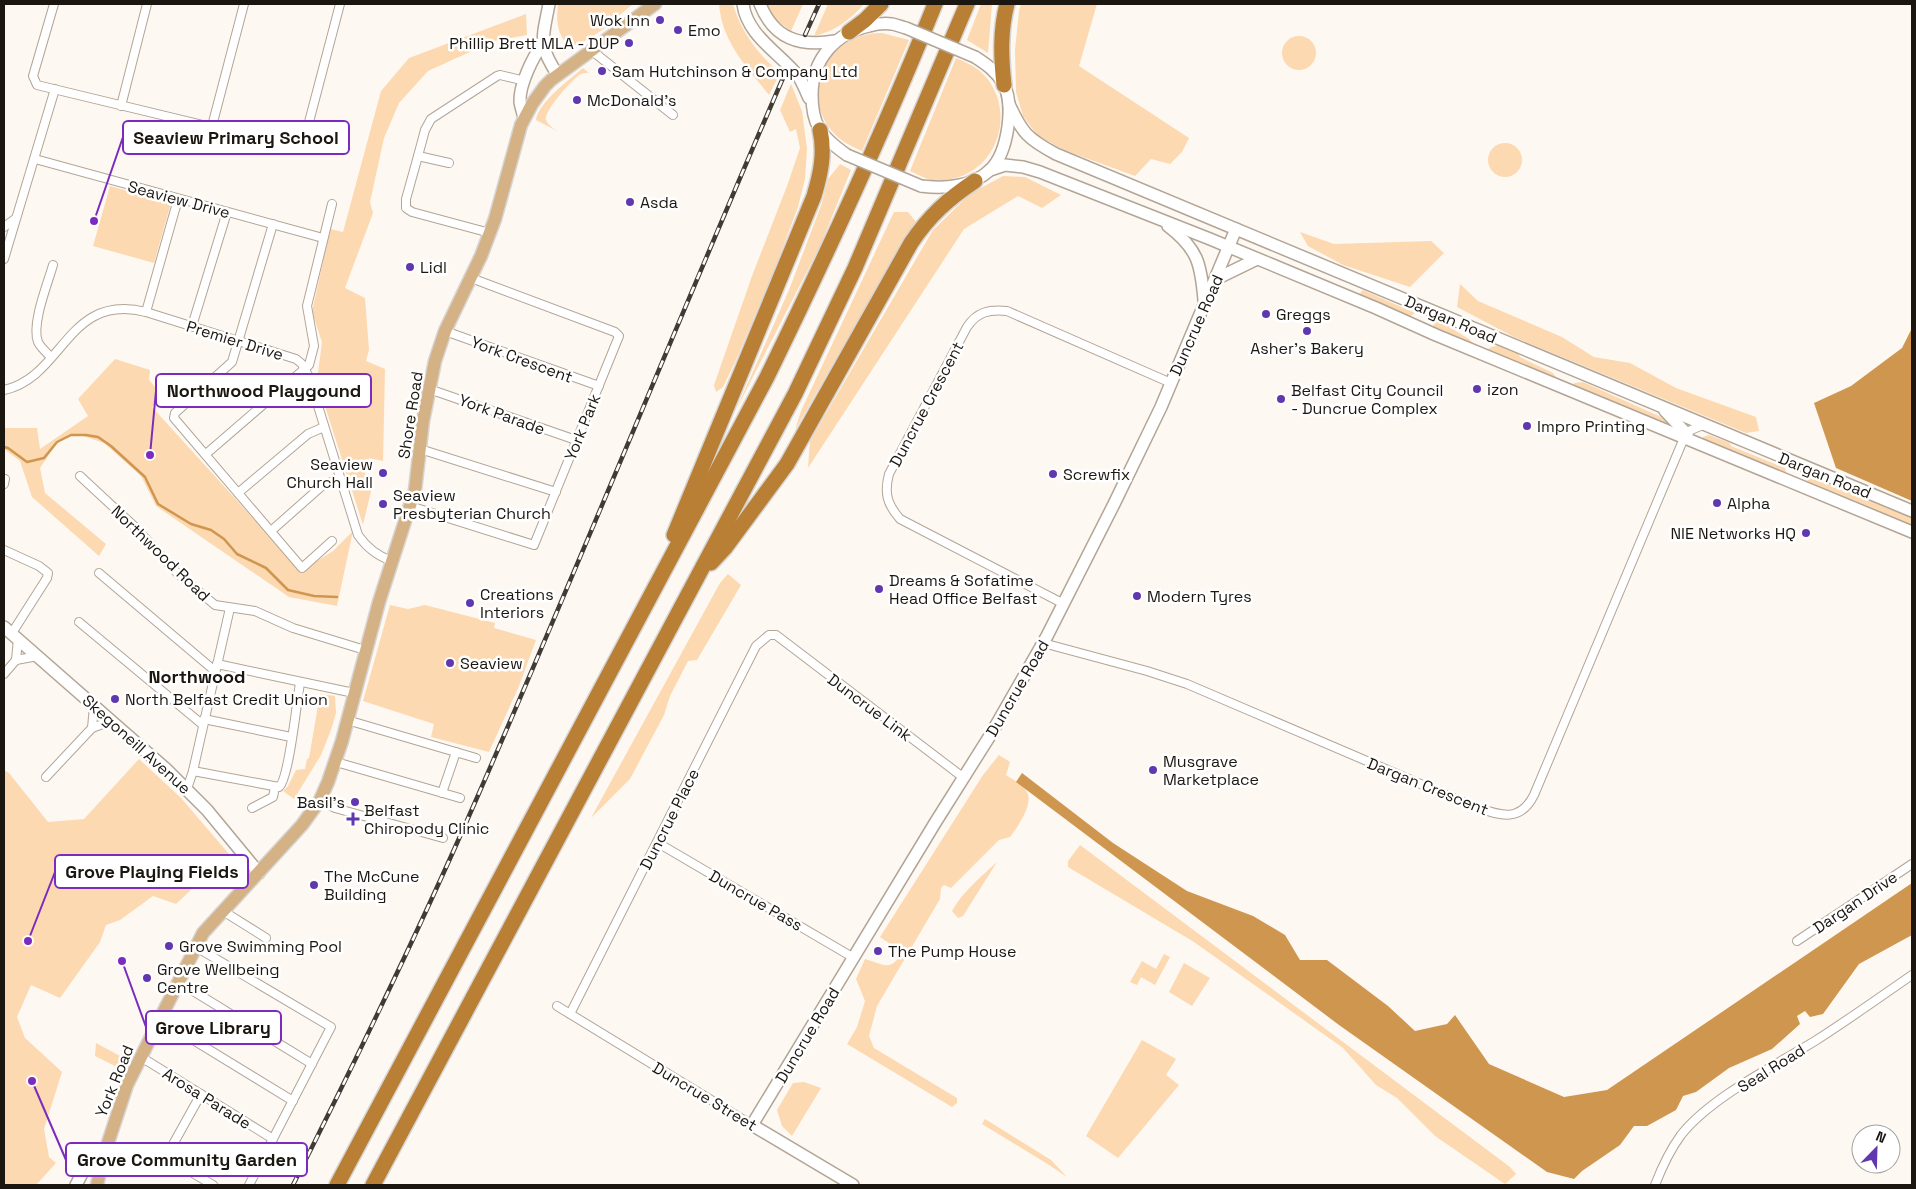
<svg xmlns="http://www.w3.org/2000/svg" width="1916" height="1189" viewBox="0 0 1916 1189" font-family="'Space Grotesk',sans-serif">
  <rect width="100%" height="100%" fill="#fef8f2"/>
  <g fill="#fcd9b1">
    <path d="M 558,4 L 633,4 C 615,18 592,43 569,46 C 557,34 556,21 558,4 Z"/>
    <path d="M 719,4 L 733,4 C 741,32 758,54 780,73 L 769,95 C 746,66 722,42 719,4 Z"/>
    <path d="M 767,4 L 803,4 L 791,31 L 775,19 Z"/>
    <path d="M 828,4 L 864,4 C 850,20 835,31 814,36 Z"/>
    <path d="M 981,4 L 992,4 L 988,53 L 967,40 Z"/>
    <path d="M 1021,4 L 1097,4 L 1079,66 L 1189,138 L 1182,152 L 1170,164 L 1151,159 L 1135,176 L 1064,150 L 1037,135 L 1023,116 L 1016,92 L 1015,50 L 1019,11 Z"/>
    <path d="M 526,14 L 527,35 L 494,41 L 428,71 L 399,103 L 384,138 L 370,202 L 373,213 L 345,288 L 365,298 L 369,350 L 366,361 L 385,369 L 383,461 L 369,458 L 363,484 L 372,487 L 363,525 L 324,403 L 318,373 L 322,342 L 312,312 L 330,229 L 343,232 L 381,91 L 409,58 Z"/>
    <path d="M 882,33 L 909,40 L 862,151 C 850,146 839,140 831,130 C 797,87 831,32 882,33 Z"/>
    <circle cx="1299" cy="53" r="17"/>
    <path d="M 956,58 C 965,62 975,66 982,73 C 1014,104 1003,160 962,176 C 953,179 941,182 931,180 C 924,178 917,174 910,171 Z"/>
    <path d="M 583,68 L 589,73 C 588,73 582,73 581,74 C 573,78 543,112 546,120 C 548,125 553,128 557,131 L 536,120 C 538,103 570,79 583,68 Z"/>
    <path d="M 791,84 L 802,111 L 807,149 L 805,179 L 798,207 L 775,268 L 736,360 L 723,387 L 716,392 L 714,385 L 752,276 L 787,186 L 800,148 L 796,129 L 790,132 L 780,110 Z"/>
    <circle cx="1505" cy="160" r="17"/>
    <path d="M 840,164 L 851,170 L 820,246 L 735,412 L 789,290 L 822,203 L 828,179 Z"/>
    <path d="M 1003,176 L 1025,177 L 1061,195 L 1042,208 L 1018,196 L 964,229 L 808,468 L 810,441 L 933,230 L 970,194 Z"/>
    <path d="M 110,186 L 171,203 L 154,263 L 93,246 Z"/>
    <path d="M 894,212 L 908,212 L 917,223 L 886,271 L 795,430 L 801,411 Z"/>
    <path d="M 1300,232 L 1334,244 L 1431,241 L 1444,253 L 1410,287 L 1343,265 L 1308,246 Z"/>
    <path d="M 1460,284 L 1478,301 L 1562,337 L 1594,357 L 1630,363 L 1676,388 L 1756,417 L 1759,431 L 1746,433 L 1514,337 L 1457,307 Z"/>
    <path d="M 1363,290 L 1415,313 L 1409,317 L 1358,295 Z"/>
    <path d="M 1435,321 L 1440,321 L 1450,325 L 1451,328 L 1469,339 L 1475,345 L 1433,327 Z"/>
    <path d="M 1498,345 L 1518,353 L 1520,357 L 1553,373 L 1558,380 L 1488,350 L 1489,348 Z"/>
    <path d="M 115,359 L 150,370 L 149,380 L 163,396 L 152,407 L 301,571 L 333,551 L 353,531 L 337,606 L 289,597 L 156,506 L 141,476 L 104,443 L 83,436 L 71,436 L 57,443 L 40,468 L 45,493 L 106,544 L 99,556 L 32,497 L 20,461 L 4,449 L 4,428 L 37,428 L 40,449 L 88,416 L 78,399 Z"/>
    <path d="M 1583,382 L 1670,421 L 1673,423 L 1672,427 L 1601,396 L 1573,386 L 1574,383 Z"/>
    <path d="M 1709,435 L 1730,443 L 1731,446 L 1785,468 L 1786,473 L 1703,440 L 1703,437 Z"/>
    <path d="M 1808,478 L 1817,479 L 1912,518 L 1912,526 L 1806,483 Z"/>
    <path d="M 728,574 L 741,585 L 697,660 L 688,661 L 670,696 L 664,715 L 630,779 L 591,818 L 720,583 Z"/>
    <path d="M 390,605 L 408,609 L 425,605 L 495,623 L 494,628 L 536,640 L 519,686 L 489,752 L 431,737 L 434,724 L 363,701 Z"/>
    <path d="M 320,694 L 335,696 L 336,713 L 331,730 L 321,755 L 294,799 L 283,791 L 288,786 L 296,770 L 305,769 L 307,759 L 309,758 Z"/>
    <path d="M 999,755 L 1010,762 L 1006,775 C 1012,779 1023,784 1027,792 C 1034,804 1017,828 1010,837 L 999,840 L 951,888 L 944,885 L 941,888 L 940,899 L 877,1006 L 869,1036 L 874,1048 L 957,1098 L 957,1103 L 952,1107 L 847,1044 L 857,1027 L 865,1001 L 856,979 L 865,959 C 885,965 891,972 902,952 L 880,937 L 983,775 Z"/>
    <path d="M 139,759 L 181,798 L 229,854 L 176,904 L 153,896 L 120,920 L 106,925 L 100,942 L 60,998 L 31,985 L 17,1017 L 25,1038 L 62,1072 L 44,1129 L 49,1157 L 56,1163 L 36,1185 L 4,1185 L 4,770 L 9,773 L 48,822 L 84,819 Z"/>
    <path d="M 1080,845 L 1510,1167 L 1516,1174 L 1505,1184 L 1435,1136 L 1397,1098 L 1376,1085 L 1343,1048 L 1194,942 L 1068,867 L 1068,861 Z"/>
    <path d="M 997,862 L 963,916 L 958,918 L 952,911 C 963,891 981,877 997,862 Z"/>
    <path d="M 1164,954 L 1170,957 L 1155,985 L 1141,977 L 1137,985 L 1130,982 L 1142,961 L 1156,969 Z"/>
    <path d="M 1184,963 L 1210,978 L 1192,1006 L 1169,992 Z"/>
    <path d="M 1142,1040 L 1176,1059 L 1166,1075 L 1179,1085 L 1118,1158 L 1086,1136 Z"/>
    <path d="M 96,1043 L 122,1057 L 117,1067 L 95,1056 Z"/>
    <path d="M 804,1082 L 821,1088 L 792,1136 L 782,1126 L 777,1110 L 793,1083 Z"/>
    <path d="M 985,1119 L 1051,1160 L 1067,1177 L 1046,1163 L 982,1124 Z"/>
  </g>
  <g fill="#cf964f">
    <path d="M 1912,328 L 1912,501 L 1836,468 L 1814,403 L 1851,386 L 1902,348 Z"/>
    <path d="M 1022,773 L 1113,843 L 1187,891 L 1253,916 L 1285,935 L 1300,960 L 1327,960 L 1388,1006 L 1415,1031 L 1447,1024 L 1455,1015 L 1489,1064 L 1564,1097 L 1607,1090 L 1912,883 L 1912,935 L 1859,964 L 1823,1014 L 1810,1017 L 1805,1011 L 1797,1016 L 1800,1024 L 1772,1049 L 1729,1068 L 1696,1092 L 1683,1096 L 1676,1110 L 1647,1126 L 1634,1126 L 1620,1145 L 1582,1171 L 1574,1179 L 1547,1172 L 1339,1025 L 1016,782 Z"/>
  </g>
  <g fill="none" stroke-linecap="round" stroke-linejoin="round">
    <path stroke="#cf964f" stroke-width="2.5" d="M 4,447 L 8,448 L 27,462 L 44,458 L 57,442 L 71,435 L 86,435 L 98,437 L 111,446 L 145,477 L 158,504 L 191,524 L 211,530 L 224,539 L 237,554 L 266,568 L 288,590 L 314,596 L 337,597"/>
    <g stroke="#b2a596" stroke-width="10">
      <g id="street">
        <path d="M 54,4 L 33,76 L 37,85 L 294,147 L 299,146 L 304,141 L 340,4"/>
        <path d="M 591,50 L 673,115"/>
        <path d="M 121,106 L 147,4"/>
        <path d="M 212,126 L 244,4"/>
        <path d="M 418,156 L 406,199 L 406,208 L 412,212 L 490,233"/>
        <path d="M 35,159 L 323,238"/>
        <path d="M 449,163 L 418,156 L 425,130 L 431,119 L 497,76 L 500,75 L 525,81"/>
        <path d="M 273,224 L 232,362 L 175,413 L 174,418 L 302,568 L 332,541"/>
        <path d="M 4,227 L 15,219"/>
        <path d="M 4,259 L 55,89"/>
        <path d="M 146,312 L 178,199"/>
        <path d="M 192,326 L 227,212"/>
        <path d="M 445,331 L 599,386"/>
        <path d="M 51,357 C 47,353 41,348 38,342 C 31,324 48,283 53,265"/>
        <path d="M 429,389 L 576,440"/>
        <path d="M 4,390 C 64,377 67,292 146,312 L 296,359 L 302,364 L 309,377 L 358,535 C 367,548 377,556 392,561"/>
        <path d="M 420,449 L 556,492"/>
        <path d="M 206,454 L 309,365 L 314,346 L 307,306 L 332,204"/>
        <path d="M 80,476 L 136,528 L 178,574 L 215,605 L 255,611 L 293,628 L 365,650"/>
        <path d="M 4,484 L 5,479"/>
        <path d="M 238,493 L 308,434 L 324,427"/>
        <path d="M 410,506 L 534,545 L 619,336 L 615,332 L 471,278"/>
        <path d="M 271,531 L 323,485 L 340,479"/>
        <path d="M 4,550 L 39,566 L 48,573 L 47,578 L 12,633"/>
        <path d="M 99,573 L 215,671"/>
        <path d="M 1064,604 L 900,519 C 887,504 884,493 889,474 L 967,327 C 977,312 989,309 1007,311 L 1171,383"/>
        <path d="M 79,622 L 203,725"/>
        <path d="M 1043,643 L 1147,671 L 1187,684 L 1472,806 C 1497,814 1519,825 1534,795 L 1684,438 L 1691,430 L 1703,425"/>
        <path d="M 16,660 L 18,639"/>
        <path d="M 217,664 L 354,693"/>
        <path d="M 4,674 L 16,660 L 38,656"/>
        <path d="M 204,719 L 291,737"/>
        <path d="M 347,720 L 476,758"/>
        <path d="M 92,728 L 94,706"/>
        <path d="M 336,762 L 460,798"/>
        <path d="M 193,771 L 279,787 C 289,779 297,700 300,683"/>
        <path d="M 46,777 L 92,728 L 111,721"/>
        <path d="M 187,789 L 193,771 L 230,608"/>
        <path d="M 442,793 L 456,752"/>
        <path d="M 320,800 L 335,808 L 443,838"/>
        <path d="M 252,808 L 273,797 L 275,787"/>
        <path d="M 658,843 L 854,958"/>
        <path d="M 223,911 L 266,938"/>
        <path d="M 1797,941 L 1912,864"/>
        <path d="M 196,947 L 331,1027 L 249,1185"/>
        <path d="M 177,983 L 185,986 L 312,1064"/>
        <path d="M 557,1006 L 752,1125"/>
        <path d="M 570,1014 L 756,646 L 769,635 L 776,635 L 964,778"/>
        <path d="M 159,1019 L 293,1101"/>
        <path d="M 141,1057 L 273,1139"/>
        <path d="M 201,1094 L 171,1148 L 170,1155 L 171,1160 L 213,1185"/>
        <path d="M 1655,1185 C 1662,1167 1670,1150 1681,1135 C 1710,1098 1774,1066 1815,1041 C 1848,1020 1880,997 1912,975"/>
      </g>
    </g>
    <g stroke="#b2a596" stroke-width="14">
      <g id="secondary">
        <path d="M 549,4 C 543,37 537,45 558,75"/>
        <path d="M 743,4 C 747,36 780,53 799,77 C 803,84 806,91 809,98"/>
        <path d="M 760,4 C 774,39 800,47 835,41"/>
        <path d="M 1009,104 C 1022,133 1028,139 1056,154 L 1912,511"/>
        <path d="M 524,118 C 523,113 521,108 520,102 C 519,85 533,57 543,43"/>
        <path d="M 847,155 C 837,148 825,139 819,128 C 813,118 812,106 812,95 C 812,60 835,33 869,26 C 876,24 884,23 892,24 C 897,25 902,27 906,28"/>
        <path d="M 990,170 L 1005,165 L 1023,167 L 1040,172 L 1210,239 L 1376,308 L 1436,335 L 1912,532"/>
        <path d="M 921,186 C 944,189 972,187 990,170 C 1008,153 1015,104 1003,83 C 996,71 986,64 975,57"/>
        <path d="M 1168,226 C 1198,249 1201,264 1204,300"/>
        <path d="M 1216,279 L 1257,259"/>
        <path d="M 1665,411 L 1687,434"/>
        <path d="M 4,627 L 166,769 L 207,810 L 259,873"/>
        <path d="M 76,1185 C 84,1171 86,1159 104,1155"/>
        <path d="M 853,1185 L 752,1125 L 935,823 L 991,734 L 1047,636 L 1114,504 L 1161,407 L 1236,229"/>
      </g>
    </g>
    <g stroke="#d6d5d4" stroke-width="15">
      <path id="primary" d="M 97,1185 L 104,1155 L 127,1085 L 203,933 L 302,825 L 320,800 L 328,782 L 342,741 L 379,602 L 415,490 L 423,421 L 435,361 L 445,331 L 481,256 L 495,219 L 521,125 L 532,104 L 545,86 L 551,80 L 655,4"/>
    </g>
    <g stroke="#d6d5d4" stroke-width="18">
      <g id="highway">
        <path d="M 849,32 L 865,20 L 881,4"/>
        <path d="M 1004,85 C 1001,57 1000,31 1007,4"/>
        <path d="M 674,535 L 814,196 C 821,173 825,152 820,130"/>
        <path d="M 711,563 L 725,548 L 787,464 L 911,243 C 929,216 948,199 975,181"/>
        <path d="M 337,1185 L 767,377 C 827,254 884,131 935,4"/>
        <path d="M 373,1185 L 795,394 L 855,268 L 967,4"/>
      </g>
    </g>
    <use href="#street" stroke="#fff" stroke-width="8"/>
    <use href="#secondary" stroke="#fff" stroke-width="11"/>
    <use href="#primary" stroke="#d4b286" stroke-width="12"/>
    <use href="#highway" stroke="#b87f35" stroke-width="15"/>
    <g stroke="#403b35" stroke-width="4.5">
      <g id="rail">
        <path d="M 805,35 L 819,4"/>
        <path d="M 293,1185 C 357,1058 419,931 476,800 C 581,560 679,318 783,78"/>
      </g>
    </g>
    <use href="#rail" stroke="#fff" stroke-width="2.5" stroke-dasharray="8" stroke-linecap="butt"/>
    <g stroke="#b2a596" stroke-width="14" stroke-linecap="butt">
      <g id="secondary-bridge">
        <path d="M 906,28 L 975,57"/>
        <path d="M 847,155 L 921,186"/>
      </g>
    </g>
    <use href="#secondary-bridge" stroke="#fff" stroke-width="11"/>
  </g>
  <g fill="#6037af" stroke="#fff" stroke-width="2">
    <circle cx="660" cy="20" r="5"/>
    <circle cx="678" cy="30" r="5"/>
    <circle cx="629" cy="43" r="5"/>
    <circle cx="602" cy="71" r="5"/>
    <circle cx="577" cy="100" r="5"/>
    <circle cx="630" cy="202" r="5"/>
    <circle cx="410" cy="267" r="5"/>
    <circle cx="1266" cy="314" r="5"/>
    <circle cx="1307" cy="331" r="5"/>
    <circle cx="1477" cy="389" r="5"/>
    <circle cx="1281" cy="399" r="5"/>
    <circle cx="1527" cy="426" r="5"/>
    <circle cx="383" cy="473" r="5"/>
    <circle cx="1053" cy="474" r="5"/>
    <circle cx="1717" cy="503" r="5"/>
    <circle cx="383" cy="504" r="5"/>
    <circle cx="1806" cy="533" r="5"/>
    <circle cx="879" cy="589" r="5"/>
    <circle cx="1137" cy="596" r="5"/>
    <circle cx="470" cy="603" r="5"/>
    <circle cx="450" cy="663" r="5"/>
    <circle cx="115" cy="699" r="5"/>
    <circle cx="1153" cy="770" r="5"/>
    <circle cx="355" cy="802" r="5"/>
    <path d="M350.5 811.5h5v5h5v5h-5v5h-5v-5h-5v-5h5z"/>
    <circle cx="314" cy="885" r="5"/>
    <circle cx="169" cy="946" r="5"/>
    <circle cx="878" cy="951" r="5"/>
    <circle cx="147" cy="978" r="5"/>
  </g>
  <g text-anchor="middle" stroke-width="5" stroke-linejoin="round" paint-order="stroke">
    <g font-size="16" fill="#1b1610" stroke="#fff" text-anchor="start">
      <text x="650" y="26" text-anchor="end">Wok Inn</text>
      <text x="688" y="36">Emo</text>
      <text x="619" y="49" text-anchor="end">Phillip Brett MLA - DUP</text>
      <text x="612" y="77">Sam Hutchinson &amp; Company Ltd</text>
      <text x="587" y="106">McDonald's</text>
      <text x="640" y="208">Asda</text>
      <text x="420" y="273">Lidl</text>
      <text x="1276" y="320">Greggs</text>
      <text x="1307" y="354" text-anchor="middle">Asher's Bakery</text>
      <text x="1487" y="395">izon</text>
      <text x="1291" y="396">Belfast City Council<tspan x="1291" dy="18">- Duncrue Complex</tspan></text>
      <text x="1537" y="432">Impro Printing</text>
      <text x="373" y="470" text-anchor="end">Seaview<tspan x="373" dy="18">Church Hall</tspan></text>
      <text x="1063" y="480">Screwfix</text>
      <text x="393" y="501">Seaview<tspan x="393" dy="18">Presbyterian Church</tspan></text>
      <text x="1727" y="509">Alpha</text>
      <text x="1796" y="539" text-anchor="end">NIE Networks HQ</text>
      <text x="889" y="586">Dreams &amp; Sofatime<tspan x="889" dy="18">Head Office Belfast</tspan></text>
      <text x="480" y="600">Creations<tspan x="480" dy="18">Interiors</tspan></text>
      <text x="1147" y="602">Modern Tyres</text>
      <text x="460" y="669">Seaview</text>
      <text x="125" y="705">North Belfast Credit Union</text>
      <text x="1163" y="767">Musgrave<tspan x="1163" dy="18">Marketplace</tspan></text>
      <text x="345" y="808" text-anchor="end">Basil's</text>
      <text x="364" y="816">Belfast<tspan x="364" dy="18">Chiropody Clinic</tspan></text>
      <text x="324" y="882">The McCune<tspan x="324" dy="18">Building</tspan></text>
      <text x="179" y="952">Grove Swimming Pool</text>
      <text x="888" y="957">The Pump House</text>
      <text x="157" y="975">Grove Wellbeing<tspan x="157" dy="18">Centre</tspan></text>
    </g>
    <g font-size="16" fill="#1b1610" stroke="#fff">
      <text transform="translate(179 199) rotate(15)" y="6">Seaview Drive</text>
      <text transform="translate(1451 319) rotate(23)" y="6">Dargan Road</text>
      <text transform="translate(1196 325) rotate(-66)" y="6">Duncrue Road</text>
      <text transform="translate(235 340) rotate(17)" y="6">Premier Drive</text>
      <text transform="translate(522 359) rotate(20)" y="6">York Crescent</text>
      <text transform="translate(926 404) rotate(-62)" y="6">Duncrue Crescent</text>
      <text transform="translate(502 414) rotate(20)" y="6">York Parade</text>
      <text transform="translate(410 415) rotate(-81)" y="6">Shore Road</text>
      <text transform="translate(582 427) rotate(-68)" y="6">York Park</text>
      <text transform="translate(1825 475) rotate(22)" y="6">Dargan Road</text>
      <text transform="translate(161 553) rotate(44)" y="6">Northwood Road</text>
      <text transform="translate(1017 688) rotate(-60)" y="6">Duncrue Road</text>
      <text transform="translate(870 707) rotate(37)" y="6">Duncrue Link</text>
      <text transform="translate(137 744) rotate(42)" y="6">Skegoneill Avenue</text>
      <text transform="translate(1428 786) rotate(22)" y="6">Dargan Crescent</text>
      <text transform="translate(669 819) rotate(-63)" y="6">Duncrue Place</text>
      <text transform="translate(756 900) rotate(30)" y="6">Duncrue Pass</text>
      <text transform="translate(1855 902) rotate(-34)" y="6">Dargan Drive</text>
      <text transform="translate(807 1035) rotate(-59)" y="6">Duncrue Road</text>
      <text transform="translate(1771 1068) rotate(-32)" y="6">Seal Road</text>
      <text transform="translate(114 1081) rotate(-68)" y="6">York Road</text>
      <text transform="translate(705 1096) rotate(31)" y="6">Duncrue Street</text>
      <text transform="translate(207 1098) rotate(32)" y="6">Arosa Parade</text>
    </g>
    <g font-size="18" font-weight="bold" fill="#1b1610" stroke="#fff">
      <text x="197" y="683">Northwood</text>
    </g>
  </g>
  <path fill="none" stroke="#7b2cbf" stroke-width="2" d="M94 221L123 137M150 455L156 391M28 941L55 872M122 961L146 1027M32 1081L66 1160"/>
  <g fill="#7b2cbf" stroke="#fff" stroke-width="2">
    <circle cx="94" cy="221" r="5"/>
    <circle cx="150" cy="455" r="5"/>
    <circle cx="28" cy="941" r="5"/>
    <circle cx="122" cy="961" r="5"/>
    <circle cx="32" cy="1081" r="5"/>
  </g>
  <g fill="#fff" stroke="#7b2cbf" stroke-width="2">
    <rect x="123" y="121" width="226" height="33" rx="5"/>
    <rect x="156" y="374" width="215" height="33" rx="5"/>
    <rect x="55" y="855" width="193" height="33" rx="5"/>
    <rect x="146" y="1011" width="135" height="33" rx="5"/>
    <rect x="66" y="1143" width="241" height="33" rx="5"/>
  </g>
  <g font-size="18" text-anchor="middle" font-weight="bold" fill="#1b1610">
    <text x="236" y="144">Seaview Primary School</text>
    <text x="264" y="397">Northwood Playgound</text>
    <text x="152" y="878">Grove Playing Fields</text>
    <text x="213" y="1034">Grove Library</text>
    <text x="187" y="1166">Grove Community Garden</text>
  </g>
  <rect width="1916" height="1189" fill="none" stroke="#1b1610" stroke-width="10"/>
  <g transform="translate(1876 1149) rotate(23)"><circle r="24" fill="#ffffff" stroke="#a4a29f"/>
  <path d="M0-4L9 19L0 12L-9 19Z" fill="#6037af"/>
  <text y="-8" font-size="14" font-weight="bold" text-anchor="middle" fill="#1b1610">N</text>
  </g>
</svg>
